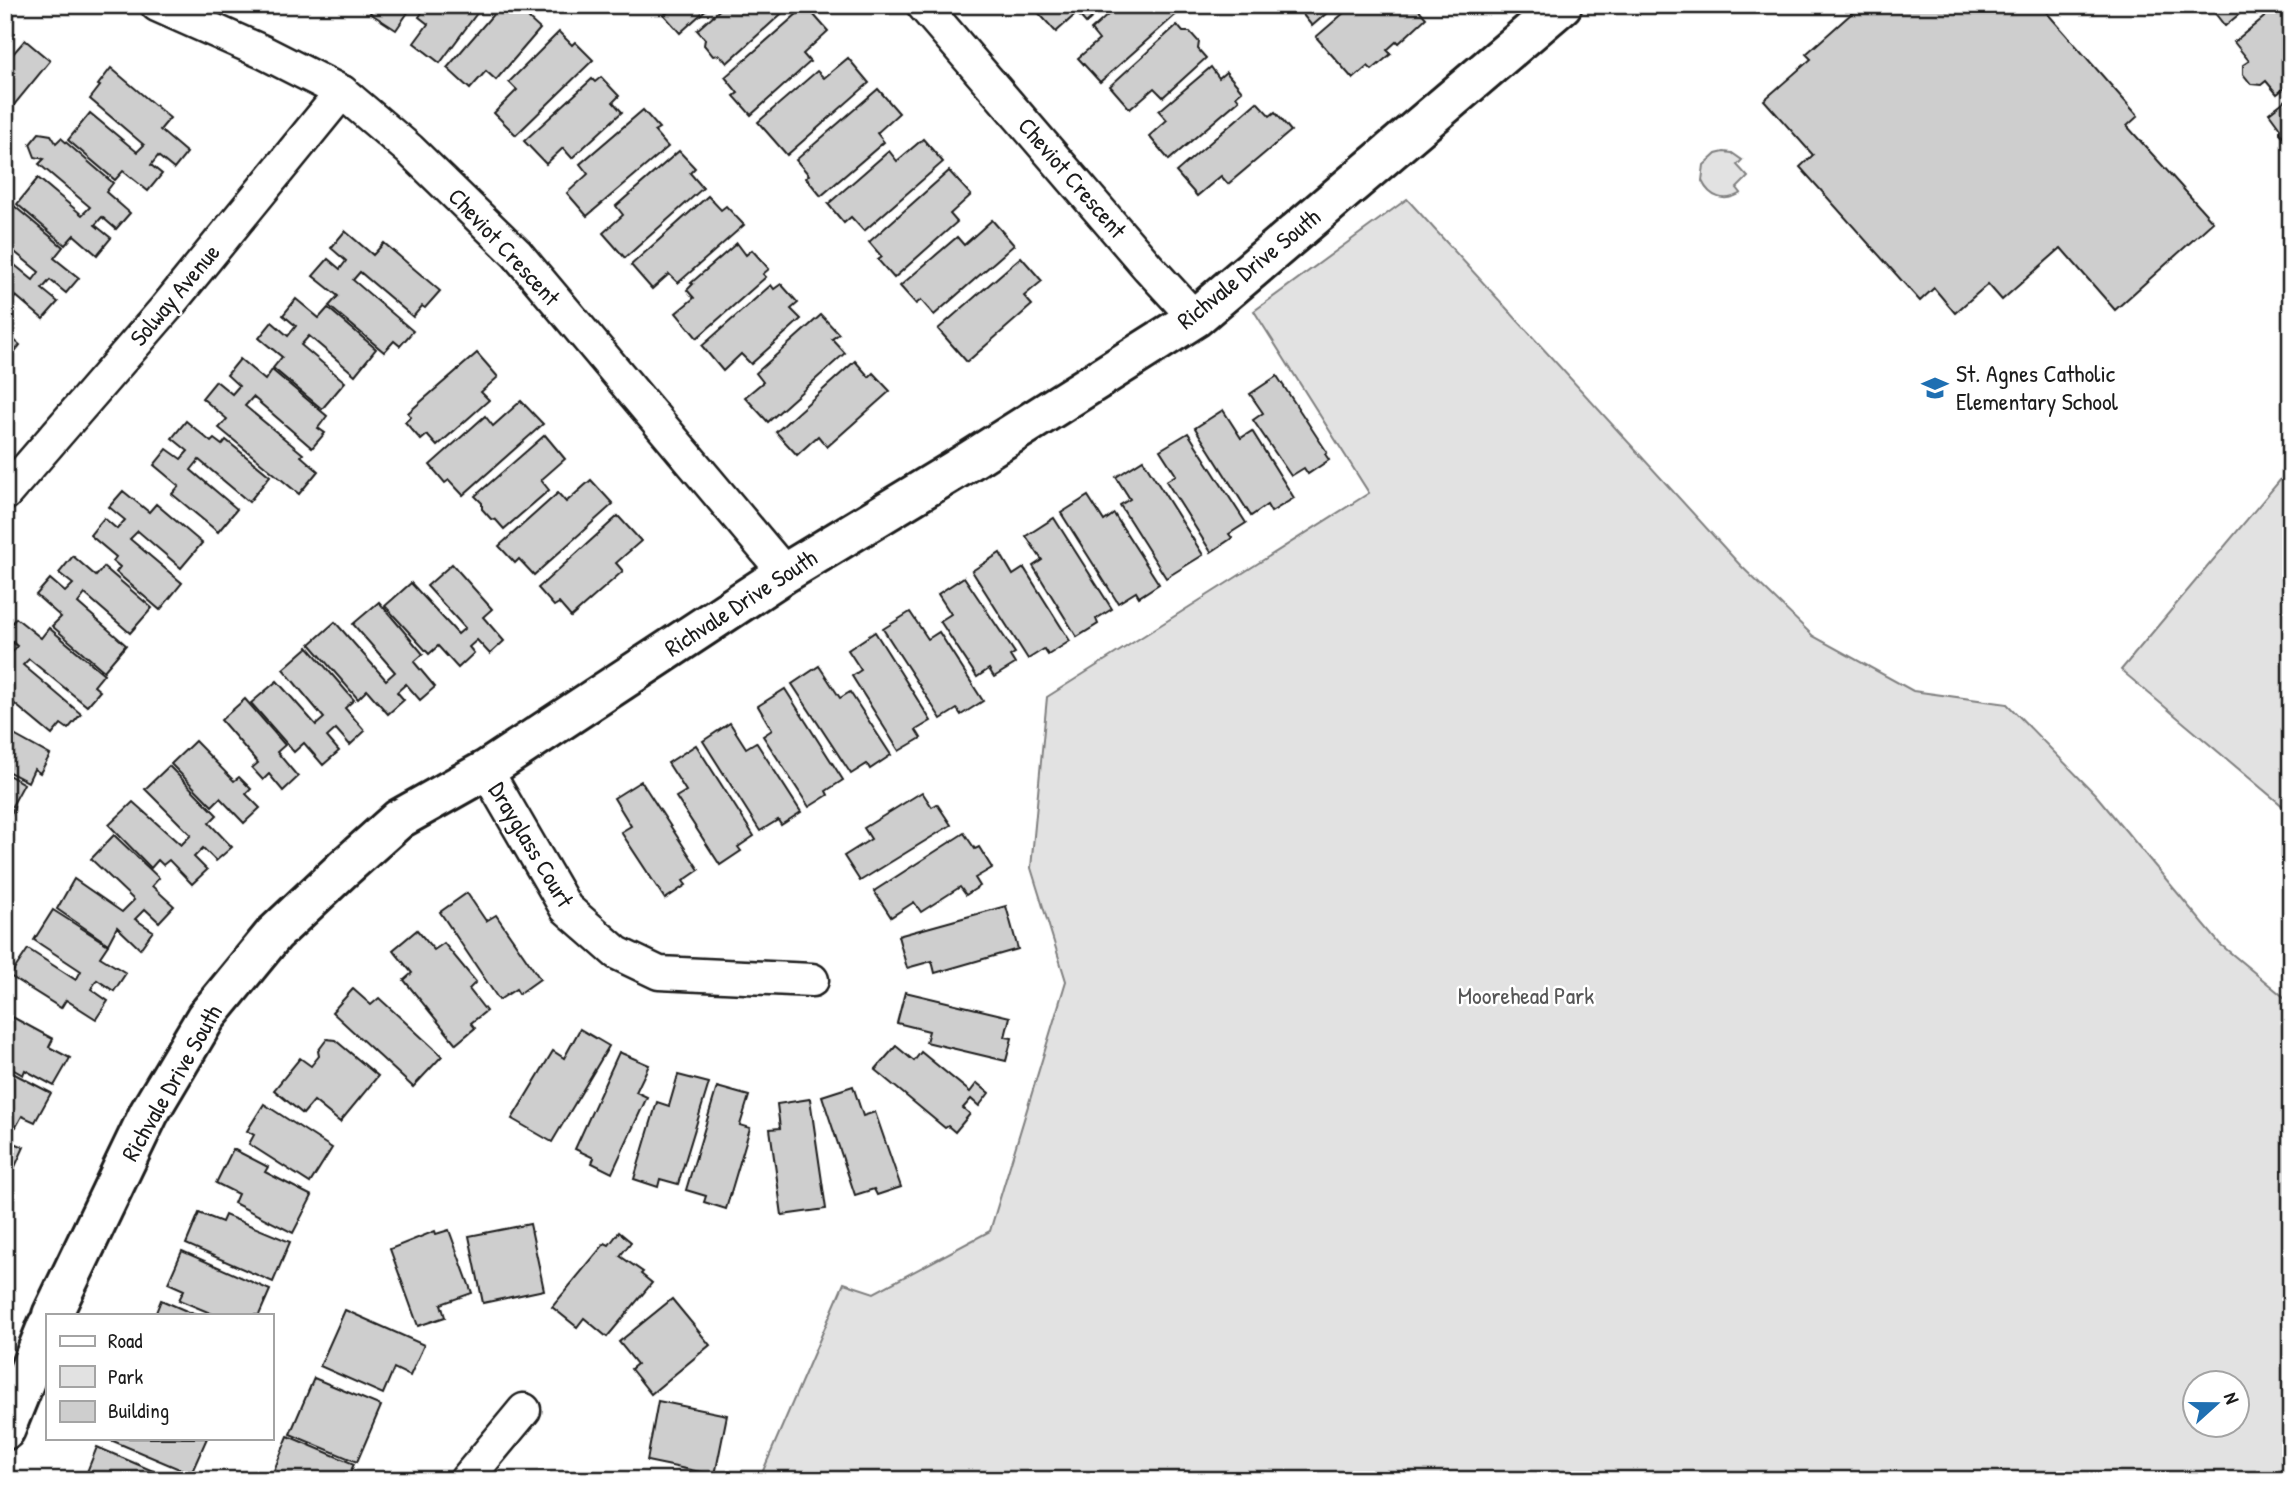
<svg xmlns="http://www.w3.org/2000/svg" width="2296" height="1485" viewBox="0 0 2296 1485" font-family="'Patrick Hand',sans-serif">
  <rect width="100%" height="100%" fill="#fff"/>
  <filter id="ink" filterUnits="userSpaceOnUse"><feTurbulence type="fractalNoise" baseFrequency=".0143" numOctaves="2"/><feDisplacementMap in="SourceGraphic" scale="14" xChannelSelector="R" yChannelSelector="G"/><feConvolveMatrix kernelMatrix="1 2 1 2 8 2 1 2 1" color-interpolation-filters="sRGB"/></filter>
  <g filter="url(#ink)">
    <g fill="#e2e2e2" stroke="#7f7f7f" stroke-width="2" fill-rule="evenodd">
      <path d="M 1724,152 L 1732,153 L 1742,160 L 1737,165 L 1748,177 L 1737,188 L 1741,193 C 1725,203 1710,198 1702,181 L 1704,165 L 1716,154 Z"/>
      <path d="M 1407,199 L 1740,565 L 1813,636 L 1913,691 L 2007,704 L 2095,794 L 2220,944 L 2291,1003 L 2291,1480 L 759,1480 L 844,1283 L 874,1293 L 990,1231 L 1066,981 L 1031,868 L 1047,697 L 1369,493 L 1254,311 ZM 2194,1384 L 2236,1384 L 2236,1426 L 2194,1426 Z"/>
      <path d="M 2291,467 L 2291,813 L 2121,670 Z"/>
    </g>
    <g fill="#cecece" stroke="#1c1c1c" stroke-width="2">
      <path d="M 375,5 L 413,5 L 396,30 L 370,13 Z"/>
      <path d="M 427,5 L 483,5 L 440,63 L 414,43 L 428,24 L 419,17 Z"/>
      <path d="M 501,5 L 526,5 L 535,13 L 529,19 L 540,29 L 496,80 L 486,71 L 470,89 L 447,68 Z"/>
      <path d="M 662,5 L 711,5 L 680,33 L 664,15 L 668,12 Z"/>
      <path d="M 725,5 L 791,5 L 727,63 L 720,55 L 713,56 L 704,45 L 705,39 L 697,30 Z"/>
      <path d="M 1039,5 L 1106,5 L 1086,23 L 1077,13 L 1056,32 L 1035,9 Z"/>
      <path d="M 1119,5 L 1173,5 L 1179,12 L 1100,82 L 1078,58 L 1099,40 L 1091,30 Z"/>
      <path d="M 1295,5 L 1336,5 L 1312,26 Z"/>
      <path d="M 1353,5 L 1415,5 L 1426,18 L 1399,43 L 1397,41 L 1387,50 L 1391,54 L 1372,70 L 1368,66 L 1353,79 L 1316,37 Z"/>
      <path d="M 1861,5 L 2040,5 L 2138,116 L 2127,126 L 2213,222 L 2115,310 L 2061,248 L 2002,300 L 1988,284 L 1955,313 L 1934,288 L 1920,301 L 1800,167 L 1813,155 L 1764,100 L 1811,59 L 1806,54 Z"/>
      <path d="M 2190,5 L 2250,5 L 2225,26 L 2210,7 L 2203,12 L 2195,11 Z"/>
      <path d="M 2291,5 L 2291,83 L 2277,94 L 2266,81 L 2261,85 L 2251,84 L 2243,74 L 2243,65 L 2249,61 L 2234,42 L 2279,5 Z"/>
      <path d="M 806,6 L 828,31 L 803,54 L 810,62 L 751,115 L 734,96 L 738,93 L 725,77 Z"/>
      <path d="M 1177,25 L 1183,32 L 1190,32 L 1199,42 L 1198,49 L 1206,58 L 1163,97 L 1154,88 L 1130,109 L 1110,86 Z"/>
      <path d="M 559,32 L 572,45 L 575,42 L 593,60 L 516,135 L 494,113 L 517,90 L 509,82 Z"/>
      <path d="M 25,40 L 50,61 L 5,116 L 5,63 Z"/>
      <path d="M 848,58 L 869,83 L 787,155 L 758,122 L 817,71 L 824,78 Z"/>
      <path d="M 1211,67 L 1219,78 L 1226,72 L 1242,91 L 1236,96 L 1239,100 L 1169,160 L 1149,136 L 1167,120 L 1159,111 Z"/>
      <path d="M 111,68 L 170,118 L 160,130 L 187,153 L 174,169 L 158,156 L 151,165 L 162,174 L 148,191 L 123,171 L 115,180 L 68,140 L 90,113 L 137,152 L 144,145 L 90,99 L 100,86 L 98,85 Z"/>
      <path d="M 601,77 L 619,96 L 613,102 L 622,112 L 572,158 L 563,148 L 546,164 L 524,141 L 592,79 L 595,82 Z"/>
      <path d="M 878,89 L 899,113 L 877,133 L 884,142 L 821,196 L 806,178 L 809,175 L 796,160 Z"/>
      <path d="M 2291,96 L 2291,144 L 2280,133 L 2280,128 L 2269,113 Z"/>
      <path d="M 1257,102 L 1270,116 L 1275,112 L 1291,131 L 1228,184 L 1221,176 L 1197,196 L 1176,172 Z"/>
      <path d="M 643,110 L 659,128 L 654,131 L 668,147 L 587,216 L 567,193 L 588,174 L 580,164 Z"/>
      <path d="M 39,133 L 51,135 L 56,143 L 61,138 L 113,183 L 106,192 L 130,213 L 116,229 L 102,217 L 95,225 L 111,238 L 97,255 L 74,235 L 65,245 L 17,204 L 38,178 L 82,215 L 90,207 L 39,164 L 44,159 L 35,157 L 30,144 Z"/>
      <path d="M 923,139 L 943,162 L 864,231 L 851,217 L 844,223 L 828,204 L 889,151 L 897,161 Z"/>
      <path d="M 679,151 L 695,168 L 690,173 L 703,188 L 625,258 L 603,233 L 623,215 L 616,206 Z"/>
      <path d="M 949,171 L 971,195 L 950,214 L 957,222 L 894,278 L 878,260 L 882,257 L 869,242 Z"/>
      <path d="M 708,196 L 721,210 L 726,206 L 744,225 L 678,283 L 669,274 L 652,289 L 631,265 Z"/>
      <path d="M 7,200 L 63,247 L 54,258 L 79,278 L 66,293 L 50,280 L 42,289 L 58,302 L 43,319 L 16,296 L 7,307 L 5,306 L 5,257 L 33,280 L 39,272 L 5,244 L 5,203 Z"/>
      <path d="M 992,220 L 1014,245 L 934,315 L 921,300 L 916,304 L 900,286 L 957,237 L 964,245 Z"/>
      <path d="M 345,231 L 373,255 L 384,243 L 440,291 L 425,308 L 422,306 L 413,317 L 360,272 L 353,280 L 413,331 L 400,346 L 394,341 L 384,352 L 329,306 L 338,296 L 313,276 L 328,259 L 340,269 L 346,261 L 331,248 Z"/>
      <path d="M 737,243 L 746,255 L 752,250 L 769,269 L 763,274 L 766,277 L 697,338 L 676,313 L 694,298 L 687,290 L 693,284 L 691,283 Z"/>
      <path d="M 1021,257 L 1042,281 L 1024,296 L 1032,305 L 967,362 L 938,329 Z"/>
      <path d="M 781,284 L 798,303 L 791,309 L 801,319 L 751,364 L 741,354 L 723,371 L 702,346 L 771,285 L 774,289 Z"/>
      <path d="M 296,299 L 319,318 L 328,308 L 376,349 L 355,375 L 309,336 L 301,345 L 345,382 L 322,409 L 273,368 L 282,357 L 259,338 L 272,322 L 288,336 L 296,326 L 283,315 Z"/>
      <path d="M 821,315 L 839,334 L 832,339 L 845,353 L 768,422 L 745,397 L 763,382 L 756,373 Z"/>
      <path d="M 5,332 L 20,345 L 7,361 L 5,359 Z"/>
      <path d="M 477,353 L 498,377 L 481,392 L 489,400 L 437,446 L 427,435 L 421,440 L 405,422 L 411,417 L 408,413 Z"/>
      <path d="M 240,359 L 265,380 L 272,370 L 327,416 L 318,428 L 325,433 L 312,448 L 253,397 L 245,406 L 303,454 L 301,456 L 318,471 L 299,494 L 219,428 L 227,419 L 202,398 L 216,381 L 232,394 L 239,386 L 227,375 Z"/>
      <path d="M 855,361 L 869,377 L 873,373 L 890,391 L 827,447 L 818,436 L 797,455 L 776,432 Z"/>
      <path d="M 1277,376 L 1327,452 L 1325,454 L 1329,460 L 1308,474 L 1304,468 L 1291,476 L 1253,420 L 1263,413 L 1250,394 Z"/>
      <path d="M 521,401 L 543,424 L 463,495 L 449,480 L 445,483 L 430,465 L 485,416 L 493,426 Z"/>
      <path d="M 1223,410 L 1241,438 L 1252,431 L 1294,498 L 1271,512 L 1267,505 L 1251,516 L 1195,428 Z"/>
      <path d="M 186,421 L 211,442 L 214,439 L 222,445 L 226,440 L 270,476 L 249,502 L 199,460 L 191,470 L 237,509 L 218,532 L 172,494 L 179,486 L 154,465 L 167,449 L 181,459 L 188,451 L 172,438 Z"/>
      <path d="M 1188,433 L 1246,523 L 1229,534 L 1232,538 L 1211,552 L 1166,481 L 1176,475 L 1160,450 Z"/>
      <path d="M 545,435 L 565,459 L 541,480 L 549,490 L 504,529 L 496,520 L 491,519 L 482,509 L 482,503 L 475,496 Z"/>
      <path d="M 1143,460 L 1203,555 L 1166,578 L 1120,505 L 1130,499 L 1116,477 Z"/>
      <path d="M 591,480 L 613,504 L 534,575 L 519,559 L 515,563 L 499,546 L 558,493 L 566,502 Z"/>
      <path d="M 123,491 L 149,512 L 156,504 L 202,543 L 181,568 L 138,531 L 130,539 L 182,583 L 160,610 L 116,572 L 120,567 L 113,561 L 116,557 L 90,535 L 104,518 L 117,529 L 125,520 L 109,507 Z"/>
      <path d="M 1088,496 L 1104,521 L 1114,514 L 1159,584 L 1139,597 L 1136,592 L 1118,603 L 1061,513 Z"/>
      <path d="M 618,516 L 641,541 L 616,563 L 623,571 L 571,617 L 559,603 L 554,606 L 538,588 Z"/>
      <path d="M 1054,518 L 1112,609 L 1096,619 L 1098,624 L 1077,637 L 1033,566 L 1042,560 L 1026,536 Z"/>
      <path d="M 1000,553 L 1013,575 L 1024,568 L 1070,641 L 1048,655 L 1044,649 L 1028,659 L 972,571 Z"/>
      <path d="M 73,556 L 96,576 L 104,567 L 152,608 L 130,633 L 85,594 L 78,603 L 126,645 L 104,671 L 52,626 L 61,617 L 36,595 L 50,579 L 65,592 L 73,584 L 59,573 Z"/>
      <path d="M 452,564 L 492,609 L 483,617 L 504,641 L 490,654 L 477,640 L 469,647 L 474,653 L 458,668 L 438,646 L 429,654 L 385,606 L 411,583 L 458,634 L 465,628 L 427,586 Z"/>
      <path d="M 964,577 L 1015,653 L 1010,656 L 1015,664 L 994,677 L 989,669 L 977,677 L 940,621 L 951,614 L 938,594 Z"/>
      <path d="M 379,602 L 423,654 L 414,662 L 435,687 L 420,700 L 406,684 L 397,692 L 404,700 L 388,714 L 367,690 L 358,699 L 310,644 L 335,622 L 386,680 L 395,672 L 353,624 Z"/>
      <path d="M 910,612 L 928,639 L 939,632 L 983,701 L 961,715 L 957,709 L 941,719 L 883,629 Z"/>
      <path d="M 16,618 L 41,638 L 49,628 L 104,674 L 94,686 L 100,691 L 87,706 L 29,659 L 23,665 L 81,714 L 68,729 L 61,724 L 52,735 L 5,696 L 5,650 L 11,654 L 17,646 L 5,636 L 5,631 Z"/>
      <path d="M 875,632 L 931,721 L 916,730 L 921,738 L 899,751 L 852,676 L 861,670 L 848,650 Z"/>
      <path d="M 308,647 L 354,700 L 345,708 L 365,731 L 350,745 L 336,729 L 327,737 L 339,751 L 323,765 L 304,743 L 294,752 L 251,703 L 277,681 L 316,725 L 324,718 L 283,669 Z"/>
      <path d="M 819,666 L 840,698 L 850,692 L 891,755 L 870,769 L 867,764 L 851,774 L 792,684 Z"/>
      <path d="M 785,689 L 843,780 L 826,791 L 828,795 L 809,807 L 763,736 L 772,730 L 758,706 Z"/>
      <path d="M 245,699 L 285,745 L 277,752 L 298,777 L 283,791 L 269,774 L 263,780 L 252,768 L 258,763 L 221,720 Z"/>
      <path d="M 730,723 L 746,748 L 756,742 L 801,812 L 781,825 L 778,820 L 760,831 L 703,741 Z"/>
      <path d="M 5,730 L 50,755 L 40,773 L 34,769 L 28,782 L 5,770 Z"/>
      <path d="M 195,741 L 234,781 L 239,777 L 251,789 L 246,794 L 260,808 L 244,823 L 220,798 L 212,806 L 171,764 Z"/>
      <path d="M 696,745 L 754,836 L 738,847 L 741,851 L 720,865 L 676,797 L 686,791 L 668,763 Z"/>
      <path d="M 169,766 L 217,815 L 209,823 L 232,847 L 216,861 L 203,848 L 194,857 L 207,870 L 192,884 L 169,860 L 163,865 L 158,860 L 151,868 L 109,825 L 133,802 L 181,845 L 191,835 L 145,789 Z"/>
      <path d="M 5,773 L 24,784 L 12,806 L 14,807 L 11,814 L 5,811 Z"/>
      <path d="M 641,781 L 699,870 L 683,881 L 686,885 L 665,899 L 621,832 L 631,826 L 614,798 Z"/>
      <path d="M 922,792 L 932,807 L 937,804 L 951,825 L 860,881 L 844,856 L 871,839 L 864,828 Z"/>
      <path d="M 964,833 L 975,849 L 979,847 L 992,868 L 975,878 L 980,886 L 966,895 L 960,887 L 921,912 L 914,902 L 891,917 L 874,891 Z"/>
      <path d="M 114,835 L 159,878 L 152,886 L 174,906 L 159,922 L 145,909 L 135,919 L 153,931 L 140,949 L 117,927 L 108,944 L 57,909 L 74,879 L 122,912 L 134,900 L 91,859 Z"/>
      <path d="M 467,893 L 486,921 L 496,915 L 540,979 L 519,994 L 516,989 L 499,1000 L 440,912 Z"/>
      <path d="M 1006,906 L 1018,949 L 935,973 L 932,961 L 907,968 L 898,936 Z"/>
      <path d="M 53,910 L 108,945 L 100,957 L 126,973 L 114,991 L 97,980 L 91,989 L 108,1001 L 96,1019 L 66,1000 L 61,1008 L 10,976 L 28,949 L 76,980 L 81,971 L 34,940 Z"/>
      <path d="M 417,930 L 434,950 L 444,943 L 476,982 L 469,989 L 486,1011 L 471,1023 L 475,1028 L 456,1044 L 404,980 L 412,973 L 393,950 Z"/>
      <path d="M 353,989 L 371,1005 L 379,998 L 442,1056 L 413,1087 L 332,1012 Z"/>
      <path d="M 905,992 L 1010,1017 L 1005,1037 L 1012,1038 L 1006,1061 L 926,1042 L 929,1031 L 897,1023 Z"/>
      <path d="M 5,1013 L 53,1039 L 49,1047 L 70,1058 L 54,1086 L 25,1070 L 23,1075 L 5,1065 Z"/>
      <path d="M 580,1029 L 609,1046 L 552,1142 L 512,1119 L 553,1051 L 564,1058 Z"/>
      <path d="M 327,1039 L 335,1040 L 378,1076 L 340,1122 L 314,1101 L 303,1114 L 274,1090 L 300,1058 L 311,1066 L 319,1056 L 318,1051 Z"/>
      <path d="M 896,1046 L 914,1061 L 921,1052 L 970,1092 L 977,1083 L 989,1093 L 979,1106 L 971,1099 L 963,1108 L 970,1114 L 955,1132 L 948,1126 L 945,1128 L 875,1070 Z"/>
      <path d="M 619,1052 L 649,1065 L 636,1092 L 647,1097 L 612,1173 L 592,1163 L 594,1158 L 575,1149 Z"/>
      <path d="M 5,1069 L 51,1093 L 35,1122 L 22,1116 L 16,1127 L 5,1121 Z"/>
      <path d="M 678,1075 L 709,1083 L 678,1184 L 660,1179 L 658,1187 L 634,1179 L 657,1102 L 669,1106 Z"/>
      <path d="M 853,1086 L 863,1116 L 875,1112 L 901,1187 L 877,1195 L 874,1189 L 855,1195 L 822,1096 Z"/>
      <path d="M 717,1087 L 749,1096 L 740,1125 L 750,1128 L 726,1209 L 704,1202 L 706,1196 L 686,1190 Z"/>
      <path d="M 810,1099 L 826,1209 L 782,1215 L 770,1129 L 780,1128 L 777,1104 Z"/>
      <path d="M 264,1104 L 332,1148 L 310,1183 L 249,1144 L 254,1135 L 247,1131 Z"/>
      <path d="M 5,1139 L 24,1147 L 9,1180 L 5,1178 Z"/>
      <path d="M 233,1149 L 268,1167 L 265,1172 L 312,1196 L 293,1233 L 234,1203 L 238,1194 L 216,1183 Z"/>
      <path d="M 199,1213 L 222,1222 L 225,1215 L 290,1242 L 273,1282 L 186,1244 Z"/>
      <path d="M 530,1224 L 544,1290 L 483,1303 L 469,1236 Z"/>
      <path d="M 449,1230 L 472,1293 L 441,1304 L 445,1317 L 418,1326 L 390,1249 L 435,1231 L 436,1234 Z"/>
      <path d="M 619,1232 L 631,1242 L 620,1256 L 643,1272 L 641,1274 L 652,1283 L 607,1337 L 584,1318 L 577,1327 L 552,1307 L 605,1243 L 609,1245 Z"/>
      <path d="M 182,1251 L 270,1290 L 259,1315 L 215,1315 L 179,1300 L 184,1290 L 168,1283 Z"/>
      <path d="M 672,1299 L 710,1345 L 651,1394 L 631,1369 L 637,1364 L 619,1342 Z"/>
      <path d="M 161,1300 L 196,1315 L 155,1315 Z"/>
      <path d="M 345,1310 L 424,1345 L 410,1376 L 394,1368 L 383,1394 L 320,1366 Z"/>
      <path d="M 314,1378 L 381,1406 L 357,1462 L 290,1434 Z"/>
      <path d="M 658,1401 L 727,1415 L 715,1475 L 647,1461 Z"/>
      <path d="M 288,1436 L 354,1464 L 347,1480 L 270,1480 Z"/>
      <path d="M 106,1438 L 207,1438 L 191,1474 Z"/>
      <path d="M 97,1447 L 174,1480 L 91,1480 L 85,1477 Z"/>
    </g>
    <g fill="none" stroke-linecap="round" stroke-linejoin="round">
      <g stroke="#1c1c1c" stroke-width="37">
        <g id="street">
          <path d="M 157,5 L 263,52 L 342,92 L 409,149 L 517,254 L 785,573"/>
          <path d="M 923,5 L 1148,267 L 1195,318"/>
          <path d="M 5,494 L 166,308 L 342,92"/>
          <path d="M 486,770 L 566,908 L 617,953 L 659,973 L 812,980"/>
          <path d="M 466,1480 L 524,1410"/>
        </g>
      </g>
      <g stroke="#1c1c1c" stroke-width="44">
        <g id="secondary">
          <path d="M 52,1315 L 149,1113 L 206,1017 L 274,934 L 343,869 L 399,819 L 486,770 L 785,573 L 955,470 L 1195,318 L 1562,5"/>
          <path d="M 5,1430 L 47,1326"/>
        </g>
      </g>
      <use href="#street" stroke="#fff" stroke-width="32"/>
      <use href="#secondary" stroke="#fff" stroke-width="38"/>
    </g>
  </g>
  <defs>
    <g id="school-bare" transform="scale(2.1)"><path d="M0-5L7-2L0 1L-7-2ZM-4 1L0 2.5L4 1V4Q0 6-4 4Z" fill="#1f6fb2" stroke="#fff" stroke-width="2.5" paint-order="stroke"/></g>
  </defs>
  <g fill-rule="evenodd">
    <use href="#school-bare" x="1935" y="388"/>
  </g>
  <g text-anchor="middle" stroke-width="5" stroke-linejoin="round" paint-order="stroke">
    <g font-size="24" fill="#1c1c1c" stroke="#fff">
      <text transform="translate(1072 178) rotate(49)" y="8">Cheviot Crescent</text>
      <text transform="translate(504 247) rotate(47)" y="8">Cheviot Crescent</text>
      <text transform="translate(1249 269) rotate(-39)" y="8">Richvale Drive South</text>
      <text transform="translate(175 295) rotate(-50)" y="8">Solway Avenue</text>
      <text transform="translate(741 603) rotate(-33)" y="8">Richvale Drive South</text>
      <text transform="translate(531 845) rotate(59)" y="8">Drayglass Court</text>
      <text transform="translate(172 1083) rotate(-60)" y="8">Richvale Drive South</text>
    </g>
    <g font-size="24" fill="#1c1c1c" stroke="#fff" text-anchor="start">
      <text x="1956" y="382">St. Agnes Catholic<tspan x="1956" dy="28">Elementary School</tspan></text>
    </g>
    <g font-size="24" fill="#575757" stroke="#fff">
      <text x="1526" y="1004">Moorehead Park</text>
    </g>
  </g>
  <rect width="2296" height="1485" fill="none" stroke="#fff" stroke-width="28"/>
  <rect x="14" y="14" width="2268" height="1457" fill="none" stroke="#1c1c1c" stroke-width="2.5" filter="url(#ink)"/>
  <rect x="46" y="1314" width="228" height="126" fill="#ffffff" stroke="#a4a4a4" stroke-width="2"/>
  <rect x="60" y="1336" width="35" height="10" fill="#ffffff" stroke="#a4a4a4" stroke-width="2"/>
  <text x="108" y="1348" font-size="21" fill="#1c1c1c">Road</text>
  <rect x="60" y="1366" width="35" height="21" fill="#e2e2e2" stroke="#a4a4a4" stroke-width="2"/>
  <text x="108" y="1384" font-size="21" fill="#1c1c1c">Park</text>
  <rect x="60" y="1401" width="35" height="21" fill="#cecece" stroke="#a4a4a4" stroke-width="2"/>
  <text x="108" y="1418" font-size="21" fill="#1c1c1c">Building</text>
  <g transform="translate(2216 1404) rotate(69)"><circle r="33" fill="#ffffff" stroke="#a4a4a4" stroke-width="2"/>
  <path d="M0-5L12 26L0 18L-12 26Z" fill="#1f6fb2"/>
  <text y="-10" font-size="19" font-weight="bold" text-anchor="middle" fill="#1c1c1c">N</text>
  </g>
</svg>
